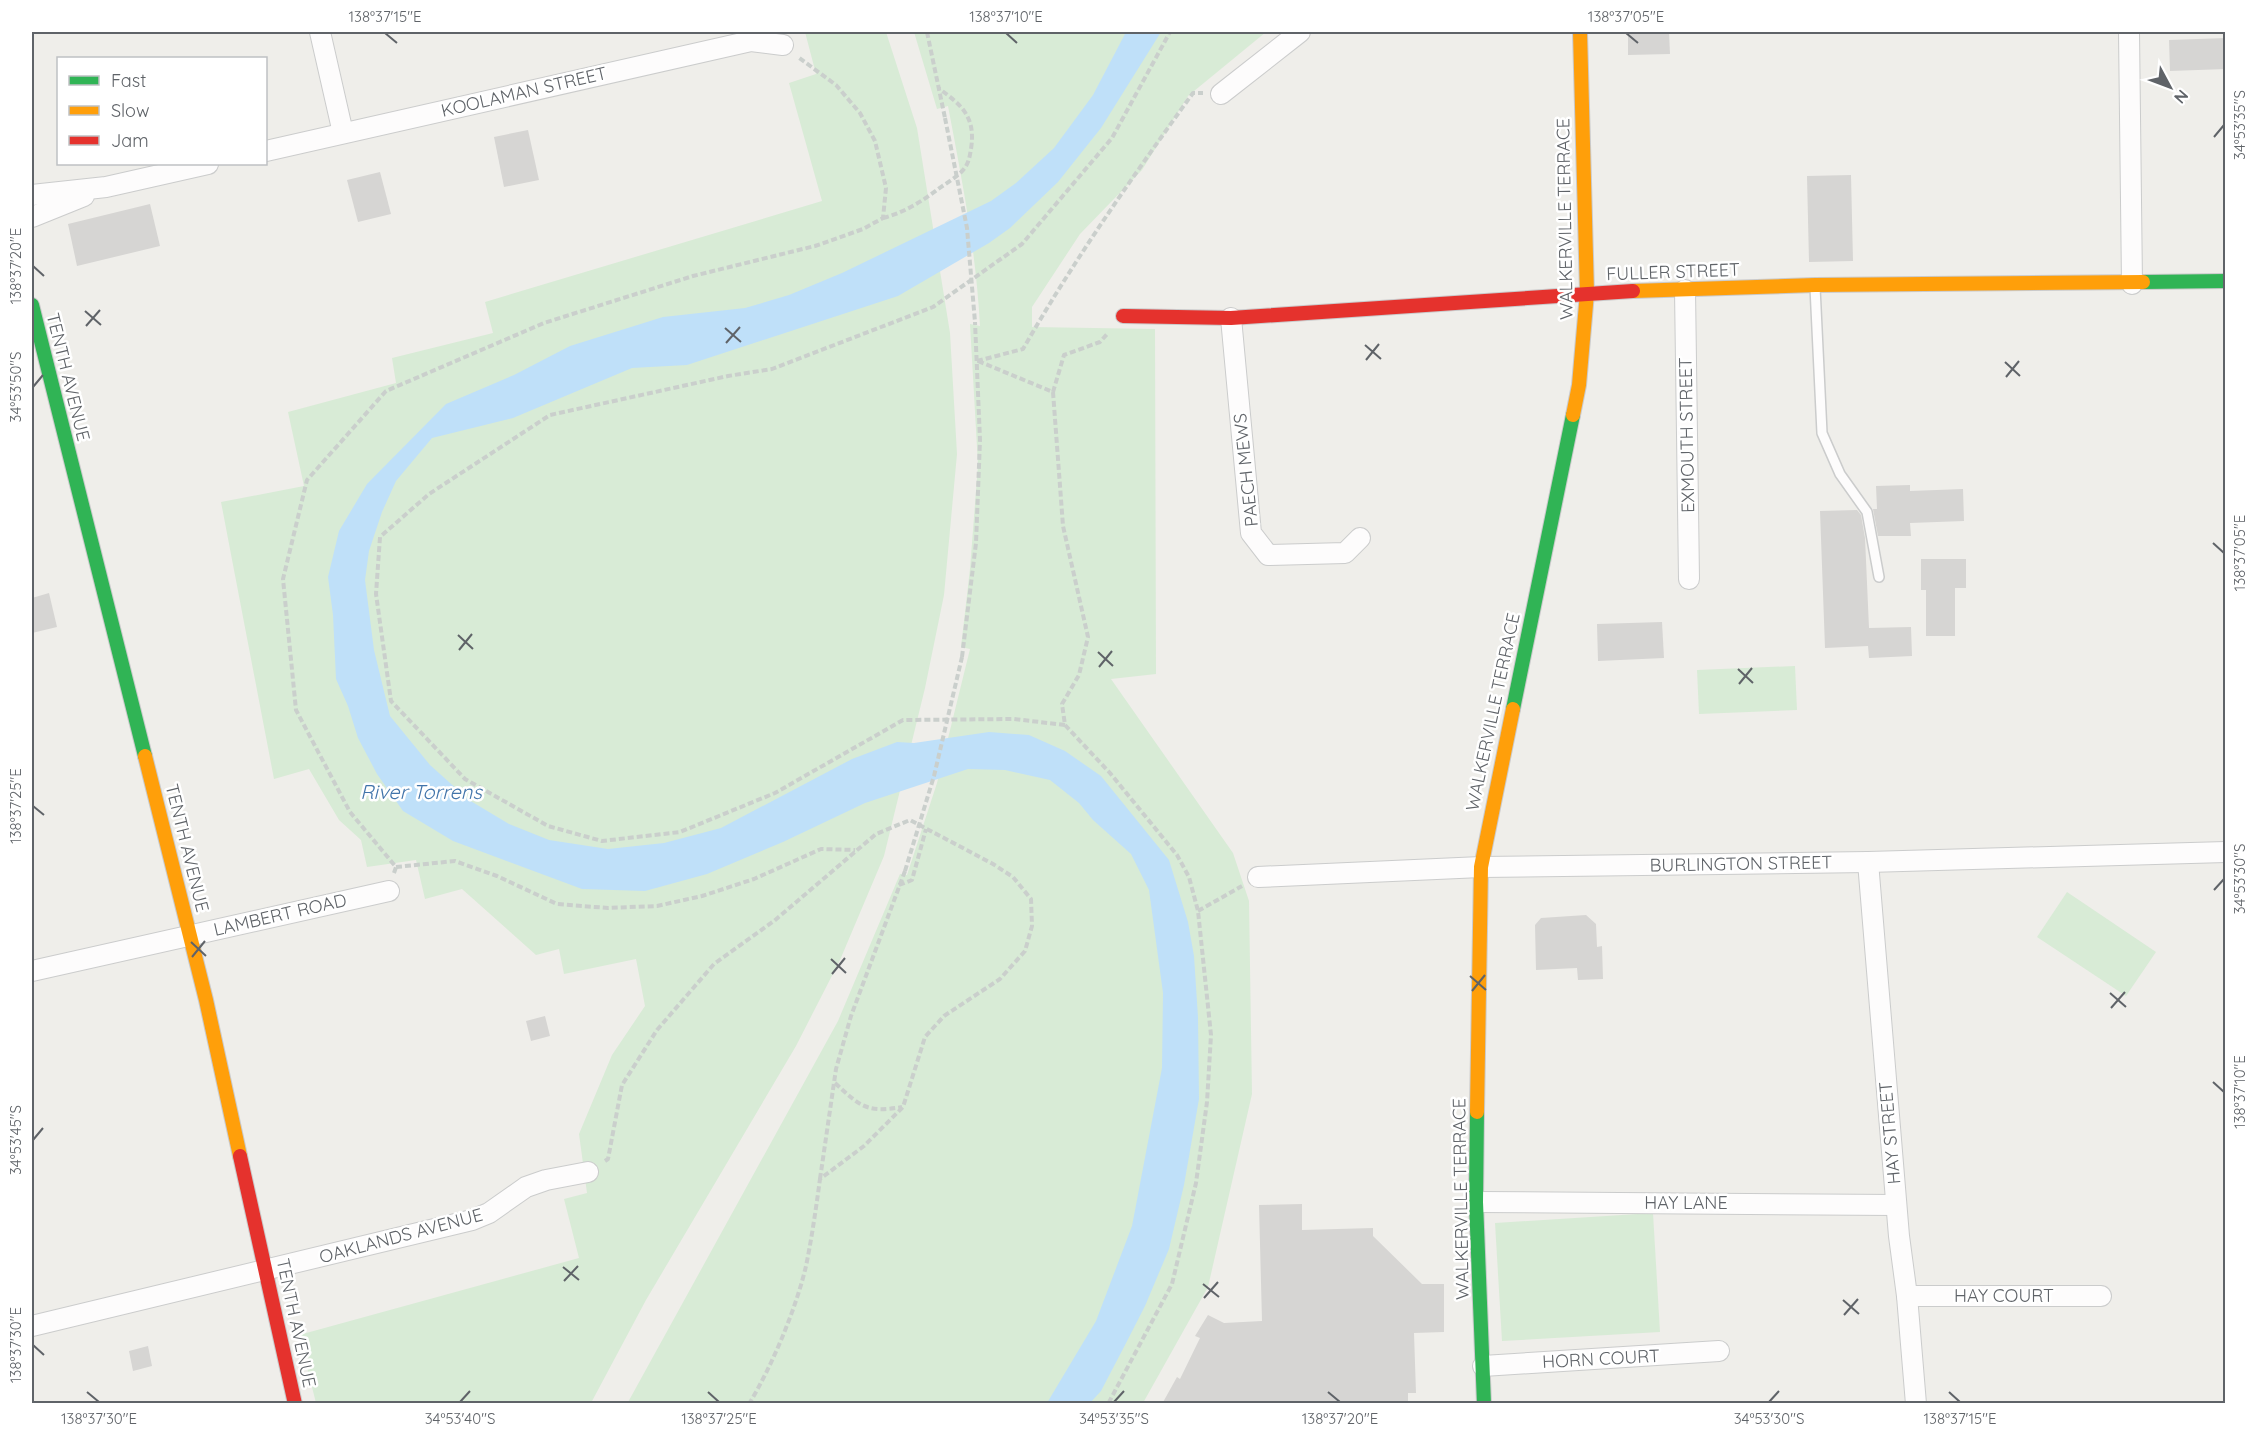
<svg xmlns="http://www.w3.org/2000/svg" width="2257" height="1435" viewBox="0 0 2257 1435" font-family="Quicksand,sans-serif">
  <rect width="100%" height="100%" fill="#efeeea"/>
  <g fill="#d8ebd6">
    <path d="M 805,32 L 886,32 L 917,128 L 950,333 L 957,454 L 944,595 L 925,688 L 884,856 L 840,960 L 796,1046 L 646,1300 L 591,1403 L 316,1403 L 299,1335 L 579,1258 L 564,1199 L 587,1193 L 579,1134 L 612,1055 L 645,1006 L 636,959 L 564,974 L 559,949 L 536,955 L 462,889 L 425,899 L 416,860 L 367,867 L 361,840 L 339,820 L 309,769 L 274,779 L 221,502 L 304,486 L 288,412 L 396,383 L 392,358 L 493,333 L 485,302 L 822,201 L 789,83 L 816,74 Z"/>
    <path d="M 914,32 L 1266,32 L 1188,96 L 1142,170 L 1080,234 L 1032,307 L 1032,327 L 1155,329 L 1156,674 L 1111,679 L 1233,853 L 1249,901 L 1252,1094 L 1208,1287 L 1143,1403 L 627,1404 L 838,1021 L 900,874 L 907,875 L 937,783 L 970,649 L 961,647 L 970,569 L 978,465 L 970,324 L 980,326 C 976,250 962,180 948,106 L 937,109 Z"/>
    <path d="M 1795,666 L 1797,710 L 1699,714 L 1697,670 Z"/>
    <path d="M 2067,892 L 2156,952 L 2126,996 L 2037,937 Z"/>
    <path d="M 1653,1213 L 1660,1332 L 1502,1341 L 1495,1223 Z"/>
  </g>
  <path fill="#bfe0f9" d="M 1126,32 L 1161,32 L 1101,128 L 1058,182 L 1010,228 L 989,243 L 898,296 L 687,365 L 632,368 L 513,418 L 432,438 L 396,481 L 382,512 L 369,551 L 365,580 L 374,650 L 390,716 L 430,765 L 469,800 L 509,824 L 549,840 L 608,849 L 664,843 L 721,828 L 852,759 L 897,742 L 914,743 L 989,732 L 1029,735 L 1065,751 L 1101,776 L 1169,860 L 1188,922 L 1194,956 L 1198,1017 L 1199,1099 L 1184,1185 L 1169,1249 L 1145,1306 L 1124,1347 L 1101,1391 L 1090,1403 L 1047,1403 L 1096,1321 L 1132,1226 L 1162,1068 L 1163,993 L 1149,890 L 1131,854 L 1093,820 L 1079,803 L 1050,780 L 1005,770 L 968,769 L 865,803 L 783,842 L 707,874 L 645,891 L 582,889 L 453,841 L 403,811 L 377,774 L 358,738 L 348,706 L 336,679 L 333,615 L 328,577 L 339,531 L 367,484 L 446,404 L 514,375 L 570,346 L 663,317 L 745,308 L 789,295 L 842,273 L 991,201 L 1016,183 L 1054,148 L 1093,95 Z"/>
  <g fill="#d6d5d3">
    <path d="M 1628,32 L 1669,32 L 1670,54 L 1628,55 Z"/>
    <path d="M 2226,38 L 2226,69 L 2170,71 L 2169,40 Z"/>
    <path d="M 528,130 L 539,180 L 504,187 L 494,137 Z"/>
    <path d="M 380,172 L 391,214 L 358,222 L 347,180 Z"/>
    <path d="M 1851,175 L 1853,261 L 1809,262 L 1807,176 Z"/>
    <path d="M 150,204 L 160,246 L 77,266 L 68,224 Z"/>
    <path d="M 1910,485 L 1910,491 L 1963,489 L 1964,521 L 1910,523 L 1911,536 L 1878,536 L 1873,509 L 1877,509 L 1876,486 Z"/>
    <path d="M 1857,510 L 1861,515 L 1865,538 L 1869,628 L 1911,627 L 1912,656 L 1869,658 L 1868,646 L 1825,648 L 1820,511 Z"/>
    <path d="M 1921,559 L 1966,559 L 1966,588 L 1955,588 L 1955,636 L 1926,636 L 1926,590 L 1921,590 Z"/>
    <path d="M 49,593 L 57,627 L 32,633 L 32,598 Z"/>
    <path d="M 1662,622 L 1664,658 L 1598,661 L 1597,624 Z"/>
    <path d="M 1586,915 L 1596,924 L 1597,947 L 1602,946 L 1603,979 L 1578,980 L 1577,968 L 1536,970 L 1535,925 L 1541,918 Z"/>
    <path d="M 545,1016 L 550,1036 L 531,1041 L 526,1021 Z"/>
    <path d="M 1302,1204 L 1302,1230 L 1373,1228 L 1373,1236 L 1422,1284 L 1444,1284 L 1444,1332 L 1414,1333 L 1416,1393 L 1408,1393 L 1408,1404 L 1162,1404 L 1177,1377 L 1180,1379 L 1200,1338 L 1195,1336 L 1208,1315 L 1224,1323 L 1262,1321 L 1259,1205 Z"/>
    <path d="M 148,1346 L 152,1366 L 133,1371 L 129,1351 Z"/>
  </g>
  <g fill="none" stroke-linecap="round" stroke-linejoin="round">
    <g stroke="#cbcccc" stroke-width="12">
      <path id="lane" d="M 1815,287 L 1822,433 L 1840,474 L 1867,512 L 1879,577"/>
    </g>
    <g stroke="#cbcccc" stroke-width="22">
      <g id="street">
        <path d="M 320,32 L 343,133"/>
        <path d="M 2129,32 L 2132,284"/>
        <path d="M 1221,94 L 1300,32"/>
        <path d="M 266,151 L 751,41 L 783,45"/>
        <path d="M 32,195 L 106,187 L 208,164"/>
        <path d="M 32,217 L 84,196"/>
        <path d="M 1685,290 L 1689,579"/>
        <path d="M 1231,318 L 1251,533 L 1268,555 L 1345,553 L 1360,538"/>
        <path d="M 1868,862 L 1899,1236 L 1907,1296 L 1916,1404"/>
        <path d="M 1258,877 L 1481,867 L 1868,862 L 2226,852"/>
        <path d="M 32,971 L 389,891"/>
        <path d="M 1476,1202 L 1896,1205"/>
        <path d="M 1907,1296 L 2101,1296"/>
        <path d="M 32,1326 L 472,1220 L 489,1213 L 526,1187 L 546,1180 L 588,1172"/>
        <path d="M 1483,1366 L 1719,1351"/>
      </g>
    </g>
    <g stroke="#cacacb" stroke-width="16">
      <g id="fast">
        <path d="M 2143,282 L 2226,281"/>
        <path d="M 32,305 L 145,756"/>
        <path d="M 1513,709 L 1573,415"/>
        <path d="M 1477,1112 L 1476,1202 L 1484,1404"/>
      </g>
    </g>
    <g stroke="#cacacb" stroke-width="16">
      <g id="slow">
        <path d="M 1633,291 L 1815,285 L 2143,282"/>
        <path d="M 1573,415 L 1579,385 L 1587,293 L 1580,32"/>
        <path d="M 145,756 L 206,1000 L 240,1156"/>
        <path d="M 1477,1112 L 1481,867 L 1513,709"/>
      </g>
    </g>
    <g stroke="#cacacb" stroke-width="16">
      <g id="jam">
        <path d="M 1123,316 L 1231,318 L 1633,291"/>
        <path d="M 240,1156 L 295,1404"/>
      </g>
    </g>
    <g stroke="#cacfcc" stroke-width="4" stroke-dasharray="6 3" stroke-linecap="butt">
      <path d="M 927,32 L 945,118"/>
      <path d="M 883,218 C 903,213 921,202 937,190 C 946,183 960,176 966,166 C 969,161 970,155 971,149 C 976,117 962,105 938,88"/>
      <path d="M 977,361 L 1023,349 C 1074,260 1133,176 1193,93 L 1203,93"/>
      <path d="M 978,361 L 1053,392 L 1064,355 L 1100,342 L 1108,333"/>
      <path d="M 1053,392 L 1063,526 L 1088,637 L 1079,675 L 1062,704 L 1065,725"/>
      <path d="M 962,657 L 976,543 L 980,440 L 975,322"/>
      <path d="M 1065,725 L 1014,719 L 903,720 L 775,793 L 680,832 L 602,841 L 548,826 L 465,779 L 391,701 L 376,594 L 380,537 L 429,494 L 550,415 L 728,376 L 772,369 L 933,307 L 1022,244 L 1112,138 L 1170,32"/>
      <path d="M 1065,725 L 1110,773 L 1177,855 L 1189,877 L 1198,911 L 1211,1035 L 1207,1102 L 1196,1183 L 1172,1284 L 1108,1404"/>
      <path d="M 396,867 L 455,861 L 497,876 L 557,904 L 608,908 L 657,906 L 702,896 L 754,879 L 821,849 L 855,850"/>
      <path d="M 394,873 L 396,867 L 350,812 L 296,710 L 283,579 L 307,480 L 386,391 L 544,323 L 693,276 L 815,246 L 863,229 L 883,218 L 886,188 L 875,141 L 860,113 L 836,85 L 798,57"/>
      <path d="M 899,885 L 912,880 L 926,829"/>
      <path d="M 1198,911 L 1242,886"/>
      <path d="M 835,1083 C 861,1107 867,1113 902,1107"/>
      <path d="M 605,1161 L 608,1159 L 622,1085 L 657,1030 L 714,964 L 774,921 L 876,834 L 910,820 L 993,864 L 1013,877 L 1031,899 L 1032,926 L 1025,951 L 1000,979 L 944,1016 L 925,1037 L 903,1107 L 864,1146 L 820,1179 C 816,1208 812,1237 806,1266 C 796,1309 772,1366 749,1404"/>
      <path d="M 820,1179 L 836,1069 L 851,1016 L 905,871"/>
    </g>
    <use href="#lane" stroke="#fdfcfc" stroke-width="9"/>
    <use href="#street" stroke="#fdfcfc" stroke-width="20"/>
    <use href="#fast" stroke="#30b455" stroke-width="14"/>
    <use href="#slow" stroke="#ff9f0a" stroke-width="14"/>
    <use href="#jam" stroke="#e5322d" stroke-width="14"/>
    <g stroke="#cacfcc" stroke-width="4" stroke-dasharray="6 3" stroke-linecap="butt">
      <path d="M 945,118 L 967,228 L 975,322"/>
      <path d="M 905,871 L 934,776 L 962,657"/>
    </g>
  </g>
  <path fill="none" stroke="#5f6368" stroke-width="2" d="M 385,33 L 397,43M 1006,33 L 1017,43M 1626,33 L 1638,43M 2214,137 L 2224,125M 33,266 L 44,276M 85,311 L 101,325M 86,326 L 100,310M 725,328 L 741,342M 726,343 L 740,327M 1365,345 L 1381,359M 1366,360 L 1379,344M 2005,362 L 2020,376M 2006,377 L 2019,361M 33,387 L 43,375M 2213,543 L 2224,553M 458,635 L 473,649M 459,650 L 472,634M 1098,652 L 1113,666M 1099,667 L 1112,651M 1738,669 L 1753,683M 1739,684 L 1752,668M 33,806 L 44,815M 2214,890 L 2224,879M 191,942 L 206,956M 192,957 L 205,941M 831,959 L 846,973M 832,974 L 845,958M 1470,976 L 1486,990M 1472,991 L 1485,975M 2110,993 L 2126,1007M 2111,1008 L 2125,992M 2213,1082 L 2224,1092M 33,1140 L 43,1128M 563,1267 L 579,1280M 564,1281 L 578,1266M 1203,1284 L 1219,1297M 1204,1298 L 1218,1282M 1843,1300 L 1859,1314M 1844,1315 L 1858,1299M 33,1345 L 44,1355M 87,1392 L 99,1402M 708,1392 L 719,1402M 1328,1392 L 1340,1402M 1949,1392 L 1960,1402M 460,1402 L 470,1391M 1114,1402 L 1124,1391M 1769,1402 L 1779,1391"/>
  <g text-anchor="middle" stroke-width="5" stroke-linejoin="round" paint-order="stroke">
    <g font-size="18" fill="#5f6368" stroke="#fff">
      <text transform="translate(524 92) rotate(-13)" y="6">KOOLAMAN STREET</text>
      <text transform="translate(1565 219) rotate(-91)" y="6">WALKERVILLE TERRACE</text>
      <text transform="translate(1673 272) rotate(-2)" y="6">FULLER STREET</text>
      <text transform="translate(68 377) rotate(76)" y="6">TENTH AVENUE</text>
      <text transform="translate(1687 435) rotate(-91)" y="6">EXMOUTH STREET</text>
      <text transform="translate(1246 470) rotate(-96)" y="6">PAECH MEWS</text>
      <text transform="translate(1493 712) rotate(-78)" y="6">WALKERVILLE TERRACE</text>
      <text transform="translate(187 848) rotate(76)" y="6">TENTH AVENUE</text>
      <text transform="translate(1741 864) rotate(-1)" y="6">BURLINGTON STREET</text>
      <text transform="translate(280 915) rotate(-13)" y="6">LAMBERT ROAD</text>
      <text transform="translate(1890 1133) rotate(-95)" y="6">HAY STREET</text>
      <text transform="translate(1461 1199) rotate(-91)" y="6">WALKERVILLE TERRACE</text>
      <text x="1686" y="1209">HAY LANE</text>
      <text transform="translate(401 1236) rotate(-15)" y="6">OAKLANDS AVENUE</text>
      <text x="2004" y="1302">HAY COURT</text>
      <text transform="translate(296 1323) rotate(78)" y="6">TENTH AVENUE</text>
      <text transform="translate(1601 1359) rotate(-3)" y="6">HORN COURT</text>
    </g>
    <g font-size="20" font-style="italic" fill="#4174aa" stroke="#fff">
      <text x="421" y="799">River Torrens</text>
    </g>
  </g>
  <rect width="2257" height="1435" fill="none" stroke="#ffffff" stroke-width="66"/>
  <rect x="57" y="57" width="210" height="108" fill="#ffffff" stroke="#bfc1c3" stroke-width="1.5"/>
  <rect x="69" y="76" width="30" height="9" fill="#30b455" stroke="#bfc1c3" stroke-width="1.5"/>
  <text x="111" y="87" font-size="18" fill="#5f6368">Fast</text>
  <rect x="69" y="106" width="30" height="9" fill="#ff9f0a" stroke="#bfc1c3" stroke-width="1.5"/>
  <text x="111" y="117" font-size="18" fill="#5f6368">Slow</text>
  <rect x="69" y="136" width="30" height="9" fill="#e5322d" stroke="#bfc1c3" stroke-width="1.5"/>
  <text x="111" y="147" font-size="18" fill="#5f6368">Jam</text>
  <g transform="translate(2170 87) rotate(131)" stroke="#ffffff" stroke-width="4.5" paint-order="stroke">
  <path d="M0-4.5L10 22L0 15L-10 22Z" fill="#5f6368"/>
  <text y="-9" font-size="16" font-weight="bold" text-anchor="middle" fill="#5f6368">N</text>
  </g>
  <rect x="33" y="33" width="2191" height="1369" fill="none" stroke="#5f6368" stroke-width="2"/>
  <g font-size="15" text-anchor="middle" fill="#5f6368">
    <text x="385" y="22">138°37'15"E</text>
    <text x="1006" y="22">138°37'10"E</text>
    <text x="1626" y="22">138°37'05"E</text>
    <text transform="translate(2240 125) rotate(-90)" y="5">34°53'35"S</text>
    <text transform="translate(16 266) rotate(-90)" y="5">138°37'20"E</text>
    <text transform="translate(16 387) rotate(-90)" y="5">34°53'50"S</text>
    <text transform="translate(2240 553) rotate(-90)" y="5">138°37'05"E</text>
    <text transform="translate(16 806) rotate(-90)" y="5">138°37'25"E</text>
    <text transform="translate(2240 879) rotate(-90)" y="5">34°53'30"S</text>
    <text transform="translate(2240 1092) rotate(-90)" y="5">138°37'10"E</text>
    <text transform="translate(16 1140) rotate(-90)" y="5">34°53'45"S</text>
    <text transform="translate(16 1345) rotate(-90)" y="5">138°37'30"E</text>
    <text x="99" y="1424">138°37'30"E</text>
    <text x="460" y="1424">34°53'40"S</text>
    <text x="719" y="1424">138°37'25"E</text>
    <text x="1114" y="1424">34°53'35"S</text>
    <text x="1340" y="1424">138°37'20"E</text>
    <text x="1769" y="1424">34°53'30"S</text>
    <text x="1960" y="1424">138°37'15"E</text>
  </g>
</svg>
